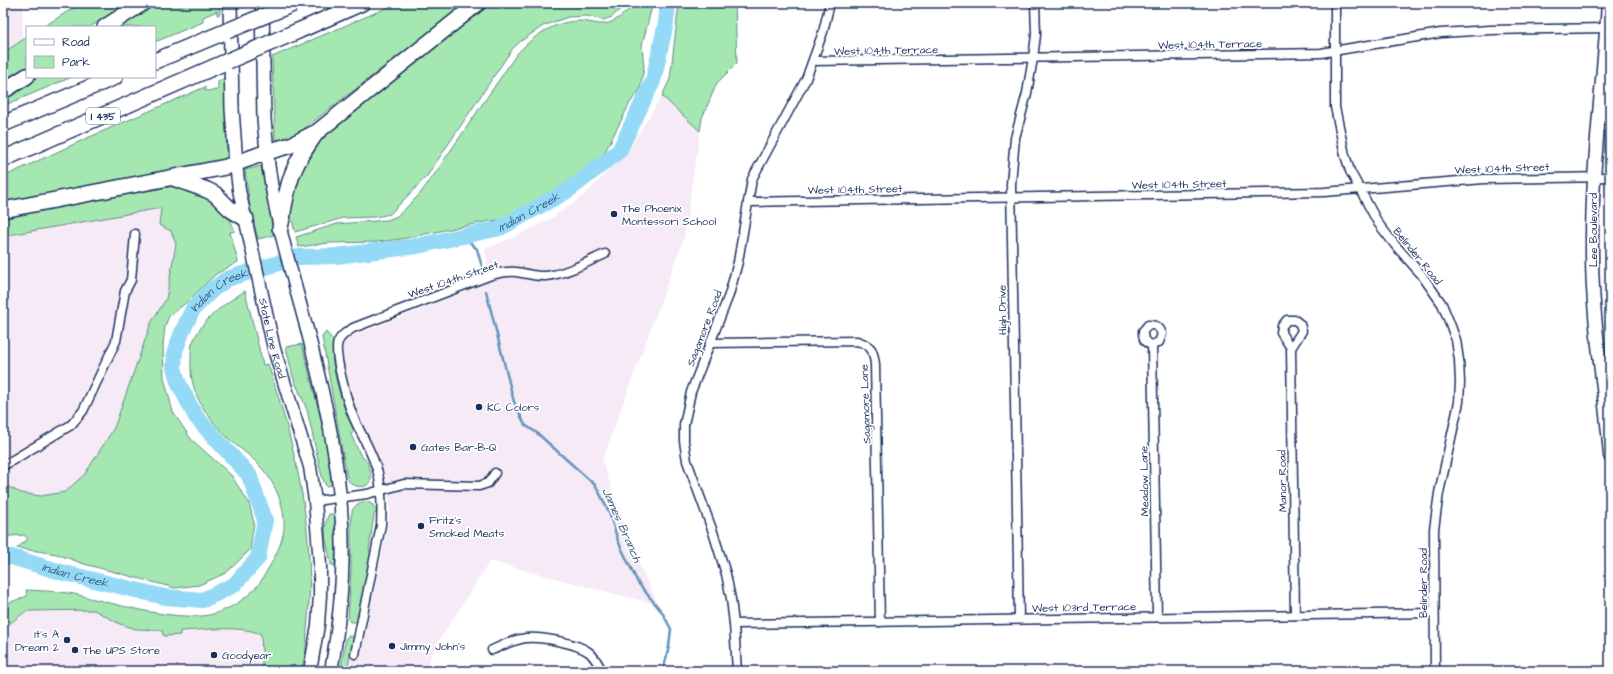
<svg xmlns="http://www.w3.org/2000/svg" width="1613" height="674" viewBox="0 0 1613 674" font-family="'Architects Daughter',sans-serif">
  <rect width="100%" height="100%" fill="#fff"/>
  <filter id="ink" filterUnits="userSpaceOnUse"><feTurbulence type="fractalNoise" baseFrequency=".025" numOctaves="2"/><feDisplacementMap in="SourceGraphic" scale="8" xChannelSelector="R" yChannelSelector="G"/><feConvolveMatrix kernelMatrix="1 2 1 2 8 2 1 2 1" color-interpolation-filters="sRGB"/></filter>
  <g filter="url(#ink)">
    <g fill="#f5eaf6">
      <path d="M 3,3 L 23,3 L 22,40 L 3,53 Z"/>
      <path d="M 662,96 L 700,131 L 684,238 L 602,461 L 638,562 L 658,605 L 490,561 L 436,645 L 425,671 L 347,671 L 353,649 L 362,650 L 387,530 L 390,510 L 387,479 L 357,413 L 341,353 L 343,345 L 348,338 L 355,335 L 490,282 L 485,249 L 515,237 L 555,216 L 587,193 L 629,149 Z"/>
      <path d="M 161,208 L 176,244 L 166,299 L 151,323 L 114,428 L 85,474 L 65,492 L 41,496 L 21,493 L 5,485 L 3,486 L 3,236 Z"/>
      <path d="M 94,610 L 120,624 L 139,630 L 269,627 L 269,671 L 3,671 L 3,629 L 26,611 Z"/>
    </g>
    <g fill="#a5e7b0" stroke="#608b87">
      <path d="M 81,3 L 127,3 L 90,27 L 43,27 Z"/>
      <path d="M 149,3 L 223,3 L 223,4 L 220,6 L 220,14 L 217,15 L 217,11 L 203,17 L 203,22 L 155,42 L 155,27 L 114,27 Z"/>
      <path d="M 398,3 L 467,3 L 297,134 L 283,140 L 275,140 L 272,57 Z"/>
      <path d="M 492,3 L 627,3 L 612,17 L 603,20 L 587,16 L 568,17 L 543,26 L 521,41 L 513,48 L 496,73 L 427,176 L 390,214 L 375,217 L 343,218 L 295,232 L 291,216 L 292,190 L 304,161 L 308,163 L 318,144 L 329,133 Z"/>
      <path d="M 636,3 L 653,3 L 642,45 L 644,68 L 640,89 L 630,103 L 605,152 L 594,163 L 536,205 L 510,219 L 489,221 L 401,239 L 377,242 L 329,243 L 299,247 L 296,237 L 337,224 L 388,220 L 397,216 L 404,210 L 419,195 L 434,175 L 516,55 C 532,37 554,21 579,21 C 590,21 598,26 609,23 C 620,19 628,10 636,3 Z"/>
      <path d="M 679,3 L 735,3 L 737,63 L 717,83 L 702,118 L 700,131 L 662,96 L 670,79 Z"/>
      <path d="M 27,37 L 27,67 L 3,82 L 3,53 Z"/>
      <path d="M 38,77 L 72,77 L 3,106 L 3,99 Z"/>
      <path d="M 225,78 L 227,159 L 3,204 L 3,177 L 85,139 L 205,87 L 205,91 L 218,90 L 218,81 Z"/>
      <path d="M 261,166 L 274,235 L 258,239 L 250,208 L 245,170 Z"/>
      <path d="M 175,186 L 201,191 L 228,215 L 235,231 L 230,232 L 238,262 L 216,274 L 187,302 L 169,316 L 165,326 L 163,346 L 164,378 L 173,412 L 191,439 L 231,475 L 249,503 L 254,523 L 250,550 L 226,573 L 199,585 L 175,588 L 84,564 L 57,554 L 17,548 L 28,539 L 24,535 L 10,536 L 3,541 L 3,486 L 5,485 L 21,493 L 41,496 L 65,492 L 85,474 L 114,428 L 151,323 L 166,299 L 176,244 L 171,231 L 159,225 L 161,208 L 3,236 L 3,216 Z"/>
      <path d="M 245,291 L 263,365 L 268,364 C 297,453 317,535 307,630 C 306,643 307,660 299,671 L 262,671 L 262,657 L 265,657 L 265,654 L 262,653 L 261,634 C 238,625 205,630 180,631 L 180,635 L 165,636 L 163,635 L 162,630 L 136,629 L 120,624 L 94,610 L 26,611 L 3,629 L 3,605 L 27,596 L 26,590 C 40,591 55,591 68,593 C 78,594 88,598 98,600 C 130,608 169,618 202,616 C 225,614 254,596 264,576 C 273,560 286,540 284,520 C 283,500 272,478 258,464 C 250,455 239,448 230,440 C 208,419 189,394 191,362 C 191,356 191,349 192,344 C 201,320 224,304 245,291 Z"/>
      <path d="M 326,332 L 334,341 C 327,361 344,411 354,430 L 351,435 C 355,442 357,449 361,456 C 362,457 364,458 366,460 C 368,463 370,471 371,475 C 373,490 352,490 347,478 L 322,337 Z"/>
      <path d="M 302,344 L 325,436 L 332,485 L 326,486 L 322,477 L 307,410 L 293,377 L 286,347 Z"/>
      <path d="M 368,502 L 373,505 L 377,511 L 374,515 L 369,550 L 372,554 L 358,622 L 350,622 L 348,619 L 351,570 L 351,517 C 352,506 357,503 368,502 Z"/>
      <path d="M 329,514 L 335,514 L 336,565 L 331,565 C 329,548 320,531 329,514 Z"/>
      <path d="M 348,636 L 351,636 L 354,638 L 347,671 L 340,671 L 346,638 Z"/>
    </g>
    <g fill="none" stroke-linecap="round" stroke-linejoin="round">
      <g stroke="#6495b9" stroke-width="2.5">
        <path d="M 463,236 L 477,249 L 482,267"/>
        <path d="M 486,291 L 514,402 L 525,425 L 537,433 L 596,486 L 609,512 L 618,541 L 638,583 L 662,612 L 671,629 L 669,646 L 663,671"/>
      </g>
      <path stroke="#94d9f6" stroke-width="16" id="s1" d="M 3,557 L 12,557 L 64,573 L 165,597 L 203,600 L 234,585 L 258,558 L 265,520 L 249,475 L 196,417 L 178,382 L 174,367 L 175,351 L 183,330 L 193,309 L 212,290 L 227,279 L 298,257 L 336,256 L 417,246 L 500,228 L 569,190 L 619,151 L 653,81 L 666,23 L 668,3"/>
      <g stroke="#1b2f5e" stroke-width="11">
        <g id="street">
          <path d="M 1335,3 L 1335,107 L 1345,155 L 1350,171 L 1378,223 L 1395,245 L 1421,274 L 1442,304 L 1449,321 L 1456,340 L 1459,360 L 1460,383 L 1459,402 L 1439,493 L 1434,529 L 1435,671"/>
          <path d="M 813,61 L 1321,53 L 1441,33 L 1490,30 L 1606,28"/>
          <path d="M 748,202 L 1324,192 L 1484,179 L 1610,177"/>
          <path d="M 711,343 L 857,341 C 872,346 873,349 875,364 L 880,622"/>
          <path d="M 1152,345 C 1144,343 1143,339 1143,331 L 1148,325 C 1156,325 1159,326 1162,334 L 1159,342 L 1152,345 L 1157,617"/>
          <path d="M 1291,348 L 1281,333 L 1282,326 L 1287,320 L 1295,320 L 1300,324 L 1302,331 L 1291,348 L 1295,615"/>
          <path d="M 3,466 L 71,425 L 83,411 L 116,341 L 125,291 L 131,280 L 135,234"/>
          <path d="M 315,501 L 367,494 L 404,484 L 479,486 L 488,483 L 495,473"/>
          <path d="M 1019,619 L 1011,184 L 1015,138 L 1027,93 L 1033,58 L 1036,35 L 1035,3"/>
          <path d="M 734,624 L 1434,613"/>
          <path d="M 492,650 C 502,646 510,641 521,639 C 536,635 578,643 590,653 C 595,658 599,665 602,671"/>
          <path d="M 355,654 L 381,525 C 382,508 382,490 378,473 C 373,453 361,435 353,416 C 348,404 333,353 338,342 C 341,335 347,332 353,328 L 491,275 C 499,273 507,271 516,272 C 526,273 535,277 546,276 C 566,274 587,262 605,254"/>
          <path d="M 737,671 L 734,624 L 731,599 L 726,574 L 713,532 L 687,461 L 684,441 L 684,425 L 691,392 L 729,295 L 738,262 L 752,179 L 806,79 L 823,32 L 830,3"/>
        </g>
      </g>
      <g stroke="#1b2f5e" stroke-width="15">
        <g id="secondary">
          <path d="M 1608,3 C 1603,87 1591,170 1592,254 C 1592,322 1605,389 1610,456"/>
          <path d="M 267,152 C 273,215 293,276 309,337 C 322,389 335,443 340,497 C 346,554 341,615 331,671"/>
          <path id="s2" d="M 236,164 L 239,190 L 274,349 L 310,467 L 315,501 L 320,564 L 320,595 L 318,625 L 310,671"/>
        </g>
      </g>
      <g stroke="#1b2f5e" stroke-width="16">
        <g id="primary">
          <path d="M 230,3 L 232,109 L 236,164"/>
          <path d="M 262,3 L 264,119 L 267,152"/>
        </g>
      </g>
      <g stroke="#1b2f5e" stroke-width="18">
        <g id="highway">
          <path d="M 105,27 L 143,3"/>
          <path d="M 298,31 L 362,3"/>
          <path d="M 155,61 L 227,31"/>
          <path d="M 3,91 L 27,76"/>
          <path d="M 3,124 L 115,77"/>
          <path d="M 3,159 L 228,61"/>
          <path d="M 173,178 L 207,190 L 215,194 L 230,209 L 246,219"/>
          <path d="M 3,210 L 226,167 L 267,152 L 291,145 L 317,132 L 478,3"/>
          <path d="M 280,228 C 284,209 286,188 294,170 C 299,157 308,145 316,133"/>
        </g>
      </g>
      <use href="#street" stroke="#fff" stroke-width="8"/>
      <use href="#secondary" stroke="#fff" stroke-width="12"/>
      <use href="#primary" stroke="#fff" stroke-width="13"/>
      <use href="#highway" stroke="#fff" stroke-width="15"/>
      <g stroke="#1b2f5e" stroke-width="18" stroke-linecap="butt">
        <g id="highway-bridge">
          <path d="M 227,31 L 293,4"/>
          <path d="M 228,61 L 298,31"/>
        </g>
      </g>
      <use href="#highway-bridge" stroke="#fff" stroke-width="15"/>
    </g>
  </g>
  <g fill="#1b2f5e" stroke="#fff" stroke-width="1.5">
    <circle cx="614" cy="214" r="4"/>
    <circle cx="479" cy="407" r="4"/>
    <circle cx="413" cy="447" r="4"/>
    <circle cx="421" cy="526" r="4"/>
    <circle cx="67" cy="640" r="4"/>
    <circle cx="392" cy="646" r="4"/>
    <circle cx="75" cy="650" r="4"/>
    <circle cx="214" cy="655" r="4"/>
  </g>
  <g text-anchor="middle" stroke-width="3.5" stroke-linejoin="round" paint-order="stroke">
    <rect fill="#fff" stroke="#5f6d8e" stroke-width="1" x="86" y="108" width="34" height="16" rx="3"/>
    <g font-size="10" font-weight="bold" fill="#1b2f5e">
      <text x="103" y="120">I 435</text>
    </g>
    <g font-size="11" fill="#1b2f5e" stroke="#fff">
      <text transform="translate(1210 44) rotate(-1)" y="4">West 104th Terrace</text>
      <text transform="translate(886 50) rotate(-1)" y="4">West 104th Terrace</text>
      <text transform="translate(1502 168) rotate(-2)" y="4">West 104th Street</text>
      <text transform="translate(1179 184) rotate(-1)" y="4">West 104th Street</text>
      <text transform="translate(855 189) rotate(-1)" y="4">West 104th Street</text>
      <text transform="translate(1593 230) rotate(-90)" y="4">Lee Boulevard</text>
      <text transform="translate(1418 256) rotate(51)" y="4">Belinder Road</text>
      <text transform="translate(453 279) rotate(-19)" y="4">West 104th Street</text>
      <text transform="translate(1002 310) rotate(-91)" y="4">High Drive</text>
      <text transform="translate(704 328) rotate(-69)" y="4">Sagamore Road</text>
      <text dy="4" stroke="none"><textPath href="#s2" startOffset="178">State Line Road</textPath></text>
      <text transform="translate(865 404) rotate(-92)" y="4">Sagamore Lane</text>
      <text transform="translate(1144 481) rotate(-91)" y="4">Meadow Lane</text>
      <text transform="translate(1282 481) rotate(-91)" y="4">Manor Road</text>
      <text transform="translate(1423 583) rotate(-90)" y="4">Belinder Road</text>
      <text transform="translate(1084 607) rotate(-1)" y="4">West 103rd Terrace</text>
    </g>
    <g font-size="11" fill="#1b2f5e" stroke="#fff" text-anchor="start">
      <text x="622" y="212">The Phoenix<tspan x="622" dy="13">Montessori School</tspan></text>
      <text x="487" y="411">KC Colors</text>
      <text x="421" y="451">Gates Bar-B-Q</text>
      <text x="429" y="524">Fritz's<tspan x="429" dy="13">Smoked Meats</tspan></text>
      <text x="59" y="638" text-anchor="end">It's A<tspan x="59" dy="13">Dream 2</tspan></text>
      <text x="400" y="650">Jimmy John's</text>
      <text x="83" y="654">The UPS Store</text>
      <text x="222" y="659">Goodyear</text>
    </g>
    <g font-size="12" font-style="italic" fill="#395a84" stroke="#fff">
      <text dy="4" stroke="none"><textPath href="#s1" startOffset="915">Indian Creek</textPath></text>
      <text dy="4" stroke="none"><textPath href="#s1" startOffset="590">Indian Creek</textPath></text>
      <text transform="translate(622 525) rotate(66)" y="4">James Branch</text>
      <text dy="4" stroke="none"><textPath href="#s1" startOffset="75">Indian Creek</textPath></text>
    </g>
  </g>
  <rect width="1613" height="674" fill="none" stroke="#fff" stroke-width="16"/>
  <rect x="8" y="8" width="1597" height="658" fill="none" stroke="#1b2f5e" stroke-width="1.5" filter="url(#ink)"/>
  <rect x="26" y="26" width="130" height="52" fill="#ffffff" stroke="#a4acbf"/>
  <rect x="34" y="39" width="20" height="6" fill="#ffffff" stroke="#a4acbf"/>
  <text x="62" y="46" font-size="12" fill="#1b2f5e">Road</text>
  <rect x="34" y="56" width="20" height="12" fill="#a5e7b0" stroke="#a4acbf"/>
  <text x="62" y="66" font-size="12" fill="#1b2f5e">Park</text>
</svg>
